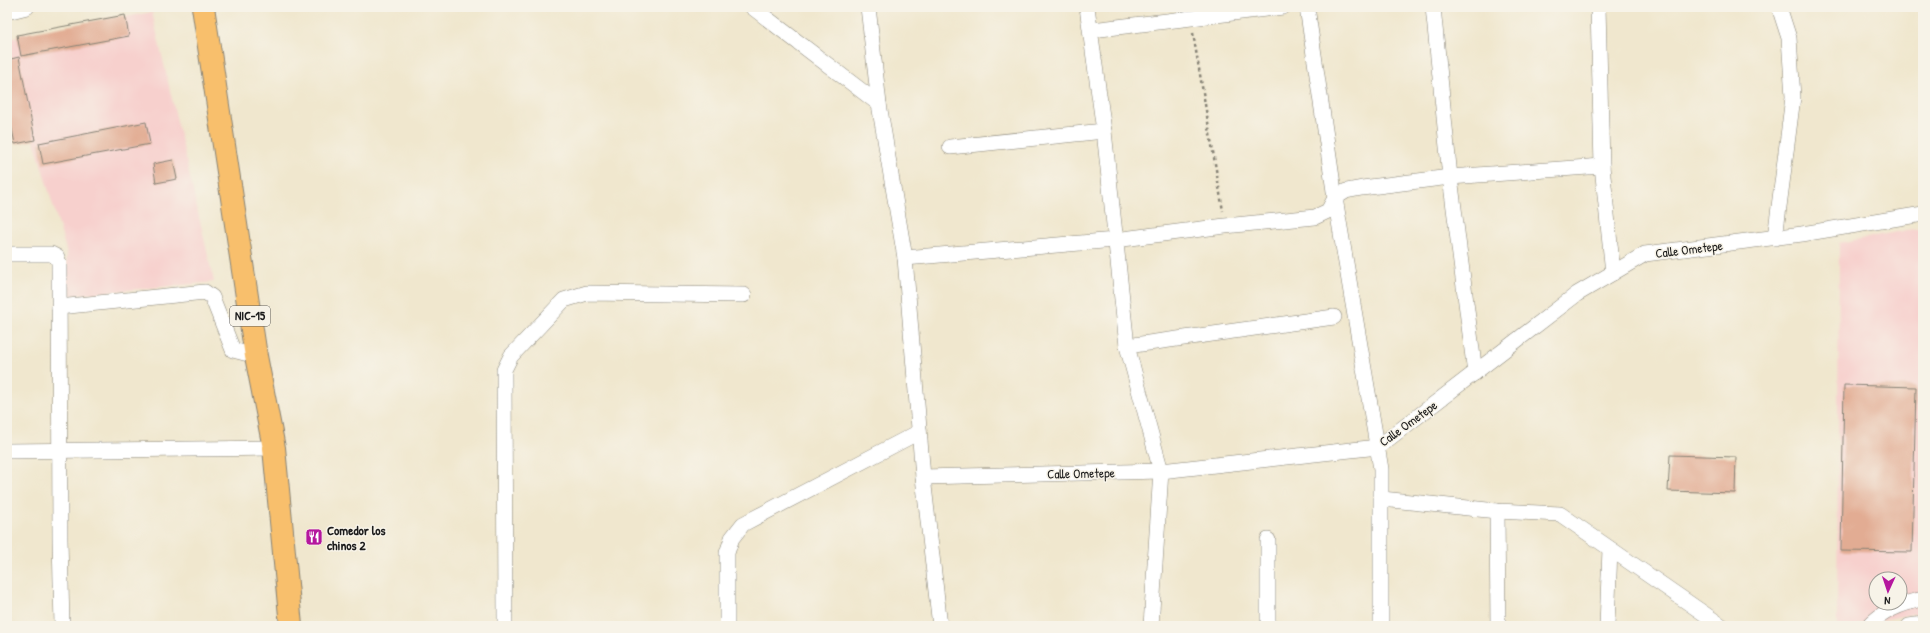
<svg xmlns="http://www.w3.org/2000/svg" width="1930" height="633" viewBox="0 0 1930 633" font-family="'Patrick Hand',sans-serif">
  <rect width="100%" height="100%" fill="#f7f3e8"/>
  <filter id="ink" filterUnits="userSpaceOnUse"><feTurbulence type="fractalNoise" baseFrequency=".025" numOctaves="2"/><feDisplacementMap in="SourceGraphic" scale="8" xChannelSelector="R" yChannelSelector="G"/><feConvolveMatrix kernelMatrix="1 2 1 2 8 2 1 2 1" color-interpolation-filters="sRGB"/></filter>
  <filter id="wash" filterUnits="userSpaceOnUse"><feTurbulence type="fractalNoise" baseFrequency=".012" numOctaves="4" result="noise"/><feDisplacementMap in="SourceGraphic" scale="16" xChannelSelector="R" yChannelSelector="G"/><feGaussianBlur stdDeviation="0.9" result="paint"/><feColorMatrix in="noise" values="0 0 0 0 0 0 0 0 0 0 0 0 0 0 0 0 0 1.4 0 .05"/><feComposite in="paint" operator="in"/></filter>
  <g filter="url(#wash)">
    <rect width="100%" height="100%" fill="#f0e7ce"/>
    <g fill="#f7d0cd" fill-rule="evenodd">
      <path d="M 152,12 L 214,282 L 65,296 L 67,253 L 7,48 L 7,39 Z"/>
      <path d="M 1923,227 L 1923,612 L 1852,626 L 1837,626 L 1839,243 ZM 1876,579 L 1900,579 L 1900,603 L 1876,603 Z"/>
    </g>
    <g id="blocks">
      <g fill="#e2ac93">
        <path d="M 125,15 L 129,36 L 21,56 L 17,35 Z"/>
        <path d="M 19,57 L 35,140 L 15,144 L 7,104 L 7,60 Z"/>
        <path d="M 146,122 L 150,144 L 43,164 L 39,143 Z"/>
        <path d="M 173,160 L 177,179 L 156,183 L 153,164 Z"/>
        <path d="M 1844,385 L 1916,387 L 1912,552 L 1841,551 Z"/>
        <path d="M 1670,455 L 1736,457 L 1735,493 L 1668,491 Z"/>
      </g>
    </g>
  </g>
  <g filter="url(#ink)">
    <use href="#blocks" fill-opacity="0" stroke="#868275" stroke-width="1"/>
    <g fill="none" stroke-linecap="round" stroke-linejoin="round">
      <g stroke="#868275" stroke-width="16">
        <g id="minor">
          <path d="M 752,7 L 879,104"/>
          <path d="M 868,7 L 879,104 L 905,258 L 923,477 L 940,626"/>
          <path d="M 1087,7 L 1104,131 L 1127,346 L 1161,471 L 1151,626"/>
          <path d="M 1307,7 L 1335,198 L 1381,469 L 1381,626"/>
          <path d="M 1433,7 L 1450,177 L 1475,373"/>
          <path d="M 1598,7 L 1602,166 L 1613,273"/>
          <path d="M 7,12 L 27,7"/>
          <path d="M 1092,30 L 1283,7"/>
          <path d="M 950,147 L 1104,131"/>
          <path d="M 1775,238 L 1793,97 L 1789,38 L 1779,7"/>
          <path d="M 7,254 L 51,254 L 57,257 L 59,263 L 60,539 L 62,626"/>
          <path d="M 905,258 L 1115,240 L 1225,226 L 1315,217 L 1328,211 L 1335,198 L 1346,191 L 1362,188 L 1450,177 L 1602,166"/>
          <path d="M 59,307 L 205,292 L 212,297 L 233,350 L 256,356"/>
          <path d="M 1127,346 L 1334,317"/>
          <path d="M 7,451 L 274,448"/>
          <path d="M 923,477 L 1161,471 L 1378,447 L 1577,294 L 1645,254 L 1802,234 L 1923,214"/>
          <path d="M 1382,499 L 1497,511 L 1560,514 L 1722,626"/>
          <path d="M 1497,511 L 1498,626"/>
          <path d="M 505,626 L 504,370 L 511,356 L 564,300 L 587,293 L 744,295"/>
          <path d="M 727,626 L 727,553 L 732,538 L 743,524 L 919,432"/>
          <path d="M 1268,626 L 1268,540"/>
          <path d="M 1607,626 L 1610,549"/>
          <path d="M 1869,626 C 1883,610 1903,603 1923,599"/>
          <path d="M 1909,626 L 1923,624"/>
        </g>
      </g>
      <g stroke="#868275" stroke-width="24">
        <path id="highway" d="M 203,7 L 256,356 L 274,448 L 291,626"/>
      </g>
      <path stroke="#868275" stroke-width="2.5" stroke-dasharray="3 3" stroke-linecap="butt" d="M 1193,33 L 1223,211"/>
      <use href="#minor" stroke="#fff" stroke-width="15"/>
      <use href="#highway" stroke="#f8bf6c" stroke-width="22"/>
    </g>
  </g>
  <defs>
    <g id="restaurant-square" transform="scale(0.9)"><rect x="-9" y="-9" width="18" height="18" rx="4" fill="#b5179e" stroke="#f7f3e8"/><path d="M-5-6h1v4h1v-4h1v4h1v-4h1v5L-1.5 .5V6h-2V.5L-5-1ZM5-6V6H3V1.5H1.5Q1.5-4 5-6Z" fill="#fff"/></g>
  </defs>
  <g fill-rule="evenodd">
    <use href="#restaurant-square" x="314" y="537"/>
  </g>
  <g text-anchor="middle" stroke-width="3" stroke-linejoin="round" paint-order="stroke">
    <rect fill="#f7f3e8" stroke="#5e5c59" stroke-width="1" x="230" y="306" width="40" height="20" rx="3"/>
    <g font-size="12" font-weight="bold" fill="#1c1c1c">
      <text x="250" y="320">NIC-15</text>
    </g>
    <g font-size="13" fill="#1c1c1c" stroke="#f7f3e8">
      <text transform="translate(1689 249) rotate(-7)" y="5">Calle Ometepe</text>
      <text transform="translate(1408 423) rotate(-36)" y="5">Calle Ometepe</text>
      <text transform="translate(1081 473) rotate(-1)" y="5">Calle Ometepe</text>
    </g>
    <g font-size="13" font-weight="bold" fill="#1c1c1c" stroke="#f7f3e8" text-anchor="start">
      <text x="327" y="535">Comedor los<tspan x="327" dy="15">chinos 2</tspan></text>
    </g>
  </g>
  <rect width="1930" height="633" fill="none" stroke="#f7f3e8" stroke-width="24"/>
  <g transform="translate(1888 591) rotate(183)"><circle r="19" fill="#f7f3e8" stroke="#9f9d96"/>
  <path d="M0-3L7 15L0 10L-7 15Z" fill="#b5179e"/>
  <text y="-6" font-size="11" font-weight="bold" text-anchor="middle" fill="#1c1c1c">N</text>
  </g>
</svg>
